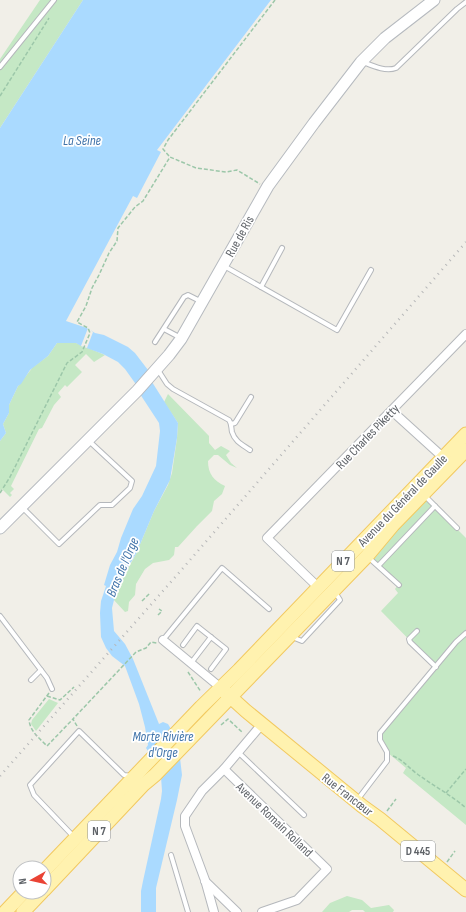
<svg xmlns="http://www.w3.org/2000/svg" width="466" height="912" viewBox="0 0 466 912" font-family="'Sofia Sans Condensed',sans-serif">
  <rect width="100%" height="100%" fill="#f1efe8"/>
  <g fill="#c5e8c5">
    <path d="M 40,0 L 83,0 L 0,128 L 0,59 Z"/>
    <path d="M 66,342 L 76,343 L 105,355 L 94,362 L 86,354 L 75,365 L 82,372 L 67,387 L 65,385 L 58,393 L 61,397 L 54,405 L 42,428 L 39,429 L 11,486 L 14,489 L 10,493 L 12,495 L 10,497 L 2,489 L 0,491 L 0,441 L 6,433 L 3,424 L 9,413 L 9,405 L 18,386 L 33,367 L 48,356 L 57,343 Z"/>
    <path d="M 168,394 L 209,436 L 209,443 L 215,450 L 221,446 L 230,451 L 226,455 L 231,463 L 237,468 L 230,465 L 218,455 L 214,455 L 208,461 C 208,474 214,481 225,486 L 222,494 L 214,501 L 212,511 L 197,526 L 178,547 L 175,547 L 174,555 L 169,560 L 153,563 L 145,569 L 136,584 L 135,595 L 129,602 L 128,611 L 125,612 L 113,599 L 120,583 L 136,554 L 154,511 L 168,485 L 172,473 L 177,438 L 178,423 L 164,402 Z"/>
    <path d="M 423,495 L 466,538 L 466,825 L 403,773 L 406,768 L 387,752 L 380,733 L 436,667 L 381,611 L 398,593 L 395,589 L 398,585 L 372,560 Z"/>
    <path d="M 49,699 L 58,703 L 36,731 L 31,724 L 32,720 Z"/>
    <path d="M 347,896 L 362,900 L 371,908 L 389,905 L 394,910 L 393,912 L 365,912 L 363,910 L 352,910 L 349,912 L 322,912 L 330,903 Z"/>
  </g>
  <path fill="#aadaff" d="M 83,0 L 271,0 L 157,150 L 161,152 L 137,198 L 133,196 L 66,321 L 87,328 L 95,333 L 104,335 L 128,347 L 135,353 L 148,370 L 152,382 L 178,423 L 177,438 L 170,480 L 154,511 L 136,554 L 128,567 L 116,592 L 112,608 L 114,631 L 125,644 L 133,659 L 159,724 L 163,722 L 168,724 L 178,741 L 182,775 L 177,800 L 156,888 L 156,912 L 141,912 L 141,891 L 143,881 L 161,799 L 162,791 L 161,777 L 156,763 L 146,748 L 148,745 L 145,727 L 139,704 L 125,666 L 112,656 L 106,648 L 101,637 L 100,613 L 101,601 L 106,586 L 104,585 L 110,565 L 117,552 L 121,538 L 133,509 L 142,496 L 156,466 L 160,431 L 159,423 L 140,394 L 135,383 L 125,369 L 118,362 L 103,354 L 81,346 L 76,343 L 57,343 L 48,356 L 30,370 L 21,384 L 18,386 L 9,405 L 9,413 L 3,424 L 6,433 L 0,441 L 0,128 Z"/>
  <path fill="#f1efe8" d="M 88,328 L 93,332 L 87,348 L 81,346 Z"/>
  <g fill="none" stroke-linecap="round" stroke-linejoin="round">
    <g stroke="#b5b8bc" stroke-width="6">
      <g id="service">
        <path d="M 363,62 C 373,66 386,72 396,68 L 457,9 L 466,2"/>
        <path d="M 0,67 L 54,0"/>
        <path d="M 224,266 L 337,330 L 371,270"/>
        <path d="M 261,287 L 282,248"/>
        <path d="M 164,329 L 181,338"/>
        <path d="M 155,342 L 184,297 L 188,295 L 202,302"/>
        <path d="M 158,370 L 167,384 L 173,389 L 229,420 C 232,424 231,428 232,432 C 235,442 243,445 250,450"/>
        <path d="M 231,424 L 235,423 L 251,397"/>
        <path d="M 424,495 L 457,528"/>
        <path d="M 22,507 L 59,544 L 100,505 L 112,505 L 130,488 L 132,481 L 89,441"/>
        <path d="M 368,557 L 399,585"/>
        <path d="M 379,565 L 435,506"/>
        <path d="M 0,616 L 47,678 L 52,689"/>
        <path d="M 417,631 L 409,639 L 410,642 L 436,667"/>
        <path d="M 292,637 L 302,641 L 340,600 L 335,592"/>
        <path d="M 163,640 L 222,568 L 269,609"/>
        <path d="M 183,645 L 197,626 L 226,649 L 211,669"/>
        <path d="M 191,663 L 211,637"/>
        <path d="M 31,680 L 41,670"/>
        <path d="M 238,752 L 304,815"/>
        <path d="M 358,799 L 387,761 L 387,752 L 380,740 L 380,733 L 456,642 L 466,633"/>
        <path d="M 74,837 L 34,795 L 30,785 L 79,731 L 124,775 L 132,776"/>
        <path d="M 171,855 L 188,912"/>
      </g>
    </g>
    <g stroke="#b5b8bc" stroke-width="10">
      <g id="minor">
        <path d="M 392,411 L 446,460"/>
        <path d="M 318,587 L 267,538 L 466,334"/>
        <path d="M 163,640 L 221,688"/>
        <path d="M 224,769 L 327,869 L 297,900 L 262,912"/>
        <path d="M 205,881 L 237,912"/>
        <path d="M 214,912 L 205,880 L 185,826 L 185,816 L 202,791 L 224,769 L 262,724"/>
      </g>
    </g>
    <g stroke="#b6babf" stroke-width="13">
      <path id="secondary" d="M 0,528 L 137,391 L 169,355 L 181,339 L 268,186 L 314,123 L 361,62 L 385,38 L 434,0"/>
    </g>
    <g stroke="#f2c960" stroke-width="15">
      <g id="primary">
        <path d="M 225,692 L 246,711 L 362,806 L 380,819 L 466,890"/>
        <path d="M 44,871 L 201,707 L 239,670 L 466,434"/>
        <path d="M 44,890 L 143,785 L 155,775 L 367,556 L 393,525 L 466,450"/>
        <path d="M 5,912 L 24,892"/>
        <path d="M 23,912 L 42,892"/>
      </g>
    </g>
    <g stroke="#9cc7a9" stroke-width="1.5" stroke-dasharray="4 2" stroke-linecap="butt">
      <path d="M 0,96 L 49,18"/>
      <path d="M 169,156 L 163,149 L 168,140 L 275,0"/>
      <path d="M 0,493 L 10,477 L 67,363 L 82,352 L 90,333 L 88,328 L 77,322 L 86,306 L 92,288 L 99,275 L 109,253 L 117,241 L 118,228 L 135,207 L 143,201 L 170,157 L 196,168 L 226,172 L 237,170 L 260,184"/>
      <path d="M 142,601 L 150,593"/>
      <path d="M 158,615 L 162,611 L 159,609"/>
      <path d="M 188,672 L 201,692"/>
      <path d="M 49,693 L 29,720 C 30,731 39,738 47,746 L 73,719"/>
      <path d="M 47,696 L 60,700 L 74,687"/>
      <path d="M 221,725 L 228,719 L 243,733"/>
      <path d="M 77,726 L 73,719 L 136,652 L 146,648 L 151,642 L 157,643"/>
      <path d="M 393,756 C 403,760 408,767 416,773 C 432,785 451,795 466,808"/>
      <path d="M 446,793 L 466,769"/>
      <path d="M 387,811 L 396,799"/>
      <path d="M 447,862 L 455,851"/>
    </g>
    <use href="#service" stroke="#fff" stroke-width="4"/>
    <use href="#minor" stroke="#fff" stroke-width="8"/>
    <use href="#secondary" stroke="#fff" stroke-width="11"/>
    <use href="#primary" stroke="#fff2af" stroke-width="13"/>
    <path stroke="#b6b7b8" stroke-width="2.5" stroke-dasharray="1 5" stroke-linecap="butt" d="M 0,776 L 177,575 L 466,242"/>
  </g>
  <g text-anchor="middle" stroke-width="3.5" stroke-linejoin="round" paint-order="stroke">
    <g fill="#fff" stroke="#8f9295" stroke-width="1">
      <rect x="332" y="551" width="22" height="20" rx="3"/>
      <rect x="88" y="821" width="22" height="20" rx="3"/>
      <rect x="401" y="841" width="34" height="20" rx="3"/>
    </g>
    <g font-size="12" font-weight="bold" fill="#5f6368">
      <text x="343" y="565">N 7</text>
      <text x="99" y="835">N 7</text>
      <text x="418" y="855">D 445</text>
    </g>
    <g font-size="13" fill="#5f6368" stroke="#fff">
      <text transform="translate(239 236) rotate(-61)" y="5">Rue de Ris</text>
      <text transform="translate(367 436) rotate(-46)" y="5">Rue Charles Piketty</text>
      <text transform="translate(402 500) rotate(-46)" y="5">Avenue du Général de Gaulle</text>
      <text transform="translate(348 794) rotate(38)" y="5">Rue Francœur</text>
      <text transform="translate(275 819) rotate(44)" y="5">Avenue Romain Rolland</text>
    </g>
    <g font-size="14" font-style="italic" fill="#4174aa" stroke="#fff">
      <text x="82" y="145">La Seine</text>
      <text transform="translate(122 567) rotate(-67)" y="5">Bras de l'Orge</text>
      <text x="163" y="741">Morte Rivière<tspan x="163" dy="16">d'Orge</tspan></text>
    </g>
  </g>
  <g transform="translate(32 880) rotate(262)"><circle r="19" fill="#ffffff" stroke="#bfc1c3"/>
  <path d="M0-3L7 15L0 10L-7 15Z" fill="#ea4335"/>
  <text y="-6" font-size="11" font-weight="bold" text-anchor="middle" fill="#5f6368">N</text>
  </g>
</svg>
